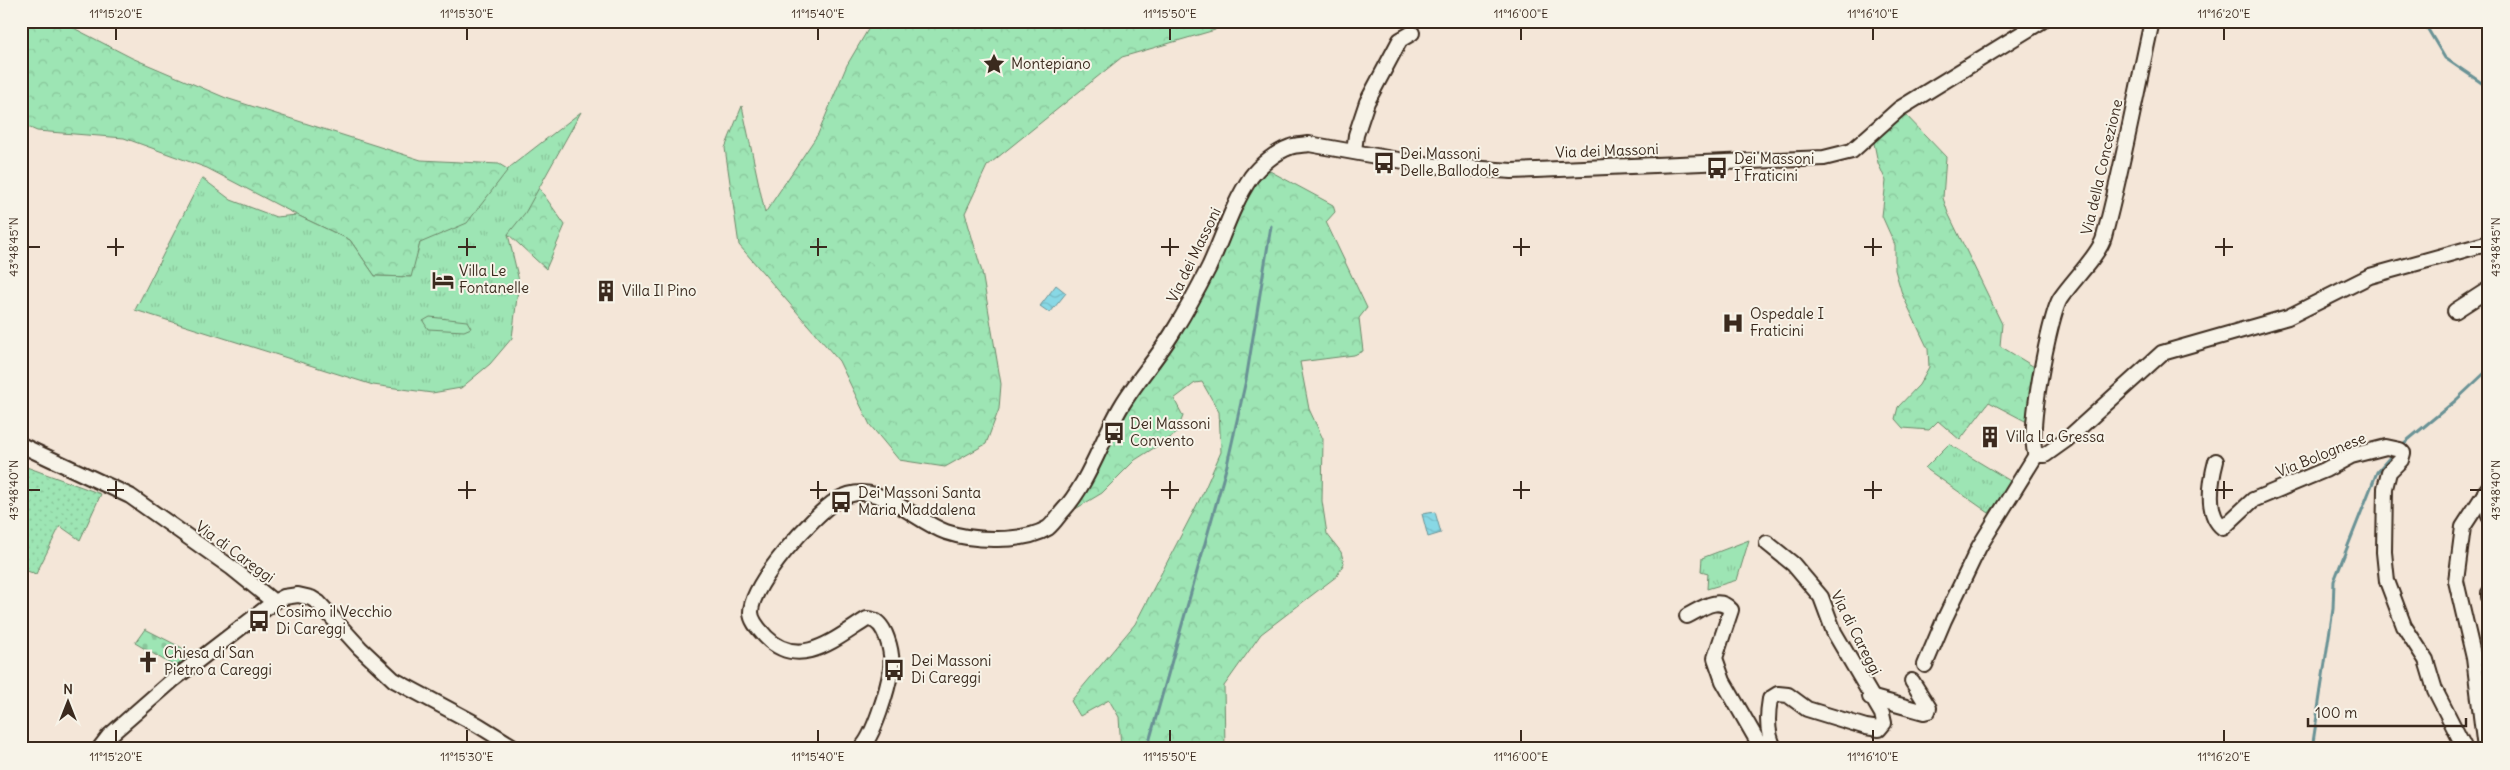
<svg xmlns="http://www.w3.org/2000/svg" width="2510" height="770" viewBox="0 0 2510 770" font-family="Delius,sans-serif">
  <defs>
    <pattern id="grass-dots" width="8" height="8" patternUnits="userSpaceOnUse" patternTransform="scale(1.25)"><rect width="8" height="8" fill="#9de5b4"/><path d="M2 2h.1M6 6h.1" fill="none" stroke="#88c59a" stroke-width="1.8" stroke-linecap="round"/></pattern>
    <pattern id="forest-crowns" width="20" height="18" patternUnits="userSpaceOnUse" patternTransform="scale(1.25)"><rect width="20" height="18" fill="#9de5b4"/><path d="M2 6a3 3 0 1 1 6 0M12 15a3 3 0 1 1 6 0" fill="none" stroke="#88c59a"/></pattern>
    <pattern id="cemetery-stones" width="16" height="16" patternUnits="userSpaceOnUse" patternTransform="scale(1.25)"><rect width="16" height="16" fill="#9de5b4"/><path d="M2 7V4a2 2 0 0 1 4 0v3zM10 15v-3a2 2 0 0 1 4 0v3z" fill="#88c59a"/></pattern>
    <pattern id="park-tufts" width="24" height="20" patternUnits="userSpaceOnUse" patternTransform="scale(1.25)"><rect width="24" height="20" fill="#9de5b4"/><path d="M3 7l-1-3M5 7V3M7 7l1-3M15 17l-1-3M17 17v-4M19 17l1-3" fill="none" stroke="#88c59a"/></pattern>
    <pattern id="water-waves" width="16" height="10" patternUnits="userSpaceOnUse" patternTransform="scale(1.25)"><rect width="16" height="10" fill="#88d8e5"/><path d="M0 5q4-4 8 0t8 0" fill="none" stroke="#76bac4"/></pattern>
  </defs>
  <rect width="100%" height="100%" fill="#f4e6d8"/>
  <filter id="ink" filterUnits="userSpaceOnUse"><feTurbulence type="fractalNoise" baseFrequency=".02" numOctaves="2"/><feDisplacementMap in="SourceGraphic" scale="10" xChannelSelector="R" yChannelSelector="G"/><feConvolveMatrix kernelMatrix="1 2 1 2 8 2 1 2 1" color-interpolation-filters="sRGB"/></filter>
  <g filter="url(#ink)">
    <path fill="url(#grass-dots)" stroke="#6c8869" d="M 21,465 L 101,494 L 80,540 L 60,526 L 36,574 L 21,569 Z"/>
    <g fill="url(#forest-crowns)" stroke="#6c8869">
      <path d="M 21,21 L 60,21 L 132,58 L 226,98 L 421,160 L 499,164 L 539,188 L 565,225 L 546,269 L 508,234 L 420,243 L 412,277 L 375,276 L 350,240 L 297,215 L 207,168 L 124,138 L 37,131 L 21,124 Z"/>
      <path d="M 873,21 L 1222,21 L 1215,30 L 1122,57 L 987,166 L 965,213 L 982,272 L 1001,384 L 999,409 L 986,444 L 945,467 L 899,460 L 870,425 L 839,361 L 739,245 L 725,148 L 742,106 L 765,213 L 818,134 L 847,65 Z"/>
      <path d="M 1903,112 L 1946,157 L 1943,198 L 1948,213 L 2002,324 L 2000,346 L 2036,368 L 2027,422 L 1989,402 L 1960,440 L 1938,421 L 1929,430 L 1903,428 L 1895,419 L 1898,407 L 1919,385 L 1929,367 L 1928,349 L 1902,294 L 1895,270 L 1895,245 L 1882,216 L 1886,181 L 1878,163 L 1874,143 Z"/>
      <path d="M 1268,170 L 1333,205 L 1335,212 L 1326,222 L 1367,308 L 1359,318 L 1363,351 L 1354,355 L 1300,362 L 1309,409 L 1323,439 L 1322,501 L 1327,534 L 1341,552 L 1344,563 L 1337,576 L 1261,634 L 1224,686 L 1225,749 L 1121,749 L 1119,717 L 1109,700 L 1080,716 L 1071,701 L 1135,624 L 1203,493 L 1221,452 L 1219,412 L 1202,382 L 1195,383 L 1174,399 L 1183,416 L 1176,434 L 1135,460 L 1102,493 L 1072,511 L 1072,507 L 1127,410 L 1187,320 L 1230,228 L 1251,190 Z"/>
    </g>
    <path fill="url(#cemetery-stones)" stroke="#6c8869" d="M 145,629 L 198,656 L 179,669 L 135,643 Z"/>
    <g fill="url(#park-tufts)" stroke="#6c8869">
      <path d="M 581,112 L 525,213 L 508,234 L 519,281 L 512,338 L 490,364 L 461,388 L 432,393 L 373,385 L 135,310 L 202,178 L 231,200 L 276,217 L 297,215 L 350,240 L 375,276 L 411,277 L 420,243 L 467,223 L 510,167 Z"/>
      <path d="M 1949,444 L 2012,482 L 1989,513 L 1925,468 Z"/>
      <path d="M 1749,540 L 1737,580 L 1707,589 L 1708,573 L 1701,571 L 1702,558 Z"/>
    </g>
    <path fill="#9de5b4" stroke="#6c8869" d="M 430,317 L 467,321 L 471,328 L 464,331 L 428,329 L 423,321 Z"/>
    <g fill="url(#water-waves)" stroke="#699295">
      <path d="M 1056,285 L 1066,293 L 1050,313 L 1040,306 Z"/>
      <path d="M 1435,512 L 1441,533 L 1428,537 L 1422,514 Z"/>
    </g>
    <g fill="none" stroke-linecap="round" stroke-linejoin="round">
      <g stroke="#699295" stroke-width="3">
        <path d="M 2423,21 L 2445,58 L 2489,88"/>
        <path d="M 2403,444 L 2455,401 L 2489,369"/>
        <path d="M 1147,749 L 1227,465 L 1246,380 L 1271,226"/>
        <path d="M 2312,749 L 2333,609 L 2334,581 L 2377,472 L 2391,456"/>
      </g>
      <g stroke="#3b2a1e" stroke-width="18">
        <g id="minor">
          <path d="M 2152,21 C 2136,93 2123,166 2104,237 C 2100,254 2071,282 2060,299 C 2049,318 2026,438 2036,455 L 2045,455 L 2066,440 L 2162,353 L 2288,317 L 2370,276 L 2489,243"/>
          <path d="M 1354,151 L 1356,135 L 1367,102 L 1400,40 L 1412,33"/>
          <path d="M 2455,311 L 2489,289"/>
          <path d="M 21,445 L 130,496 L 232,568 L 274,602"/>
          <path d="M 2216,461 C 2211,480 2205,514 2223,528 L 2253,500 L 2325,470 L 2351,456 L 2386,447 L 2400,450 L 2403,453 L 2401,460 L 2389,472 L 2385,488 L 2384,552 L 2387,581 L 2404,626 L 2426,660 L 2435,690 L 2465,749"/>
          <path d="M 2485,492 L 2489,516"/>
          <path d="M 1767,543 L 1793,564 L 1821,597 L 1834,632 L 1882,714 L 1884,723 L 1879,729 L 1866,727 L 1807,709 L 1788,695 L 1778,694 L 1770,699 C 1767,716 1766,734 1775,749"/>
          <path d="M 2489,593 L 2489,597"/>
          <path d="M 1687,616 C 1701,609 1718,595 1731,610 L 1715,658 L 1723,681 L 1762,749"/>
          <path d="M 1925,665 L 1944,620 L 1979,547 L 2036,455"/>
          <path d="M 1870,697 L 1924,712 L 1928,711 L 1929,708 L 1912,681"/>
          <path d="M 99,749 L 109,736 L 174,679 L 274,602 L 284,597 L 298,595 L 311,598 L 319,603 L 360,648 L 394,680 L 478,725 L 517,749"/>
          <path d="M 860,749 C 874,737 888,688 891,669 C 893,654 886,618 867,619 C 836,638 800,671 766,637 C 760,630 751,622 751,612 C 751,584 813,515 837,500 C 877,476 912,520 946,532 C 972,541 1023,543 1048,528 C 1053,524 1057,518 1061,513 C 1089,483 1101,440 1122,405 C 1137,380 1158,357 1173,332 C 1186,311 1198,289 1209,267 C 1223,237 1232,205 1251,177 C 1260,165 1276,152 1290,147 C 1295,145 1303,145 1309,144 L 1426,165 L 1512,171 L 1824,158 L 1852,151 L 1899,109 L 2042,21"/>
          <path d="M 2485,749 L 2474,658 L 2456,581 L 2463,527 L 2489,487"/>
        </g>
      </g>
      <use href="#minor" stroke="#f7f3e8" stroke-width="14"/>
    </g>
  </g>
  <path fill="none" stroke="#3b2a1e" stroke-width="2" d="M 116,28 L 116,40M 467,28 L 467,40M 818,28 L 818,40M 1170,28 L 1170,40M 1521,28 L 1521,40M 1873,28 L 1873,40M 2224,28 L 2224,40M 116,238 L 116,256M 467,238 L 467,256M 818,238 L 818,256M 1170,238 L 1170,256M 1521,238 L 1521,256M 1873,238 L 1873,256M 2224,238 L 2224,256M 28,247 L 40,247M 107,247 L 124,247M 458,247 L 476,247M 810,247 L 827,247M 1161,247 L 1179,247M 1513,247 L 1530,247M 1864,247 L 1882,247M 2215,247 L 2233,247M 2470,247 L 2482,247M 116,481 L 116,499M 467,481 L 467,499M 818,481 L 818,499M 1170,481 L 1170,499M 1521,481 L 1521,499M 1873,481 L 1873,499M 2224,481 L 2224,499M 28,490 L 40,490M 107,490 L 124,490M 458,490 L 476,490M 810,490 L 827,490M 1161,490 L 1179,490M 1513,490 L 1530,490M 1864,490 L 1882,490M 2215,490 L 2233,490M 2470,490 L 2482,490M 116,730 L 116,742M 467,730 L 467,742M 818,730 L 818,742M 1170,730 L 1170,742M 1521,730 L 1521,742M 1873,730 L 1873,742M 2224,730 L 2224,742"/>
  <defs>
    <g id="sight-bare" transform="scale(1.725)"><path d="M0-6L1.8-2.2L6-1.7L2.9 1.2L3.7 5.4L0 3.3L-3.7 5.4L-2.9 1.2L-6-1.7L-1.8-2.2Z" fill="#3b2a1e" stroke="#f7f3e8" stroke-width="2.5" paint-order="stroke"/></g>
    <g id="bus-bare" transform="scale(1.725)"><path d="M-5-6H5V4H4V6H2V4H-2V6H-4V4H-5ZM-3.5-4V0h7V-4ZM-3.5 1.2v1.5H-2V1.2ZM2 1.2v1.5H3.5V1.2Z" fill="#3b2a1e" stroke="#f7f3e8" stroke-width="2.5" paint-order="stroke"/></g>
    <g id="hotel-bare" transform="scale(1.725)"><path d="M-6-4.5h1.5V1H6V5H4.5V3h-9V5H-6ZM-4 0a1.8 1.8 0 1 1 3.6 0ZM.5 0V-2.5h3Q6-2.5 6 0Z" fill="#3b2a1e" stroke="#f7f3e8" stroke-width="2.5" paint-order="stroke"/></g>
    <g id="building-bare" transform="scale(1.725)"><path d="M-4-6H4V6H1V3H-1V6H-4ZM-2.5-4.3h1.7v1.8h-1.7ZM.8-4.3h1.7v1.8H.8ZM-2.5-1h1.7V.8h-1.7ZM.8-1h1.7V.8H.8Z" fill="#3b2a1e" stroke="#f7f3e8" stroke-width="2.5" paint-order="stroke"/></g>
    <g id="hospital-bare" transform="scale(1.725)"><path d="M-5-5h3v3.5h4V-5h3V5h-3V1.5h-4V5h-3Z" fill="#3b2a1e" stroke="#f7f3e8" stroke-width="2.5" paint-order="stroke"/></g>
    <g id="church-bare" transform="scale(1.725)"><path d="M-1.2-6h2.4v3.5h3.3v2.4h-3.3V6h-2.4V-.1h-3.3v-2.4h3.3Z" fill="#3b2a1e" stroke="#f7f3e8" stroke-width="2.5" paint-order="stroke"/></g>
  </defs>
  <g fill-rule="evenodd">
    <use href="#sight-bare" x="994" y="64"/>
    <use href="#bus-bare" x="1384" y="163"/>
    <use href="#bus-bare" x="1717" y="168"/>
    <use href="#hotel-bare" x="443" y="280"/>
    <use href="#building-bare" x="606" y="291"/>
    <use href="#hospital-bare" x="1733" y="323"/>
    <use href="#bus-bare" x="1114" y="433"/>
    <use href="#building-bare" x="1990" y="437"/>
    <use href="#bus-bare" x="841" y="502"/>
    <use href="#bus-bare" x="259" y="621"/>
    <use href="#church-bare" x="148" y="662"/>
    <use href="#bus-bare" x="894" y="670"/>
  </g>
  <g text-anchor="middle" stroke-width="4" stroke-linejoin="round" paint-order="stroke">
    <g font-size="15" fill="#3b2a1e" stroke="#f7f3e8" text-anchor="start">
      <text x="1011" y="69">Montepiano</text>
      <text x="1400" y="159">Dei Massoni<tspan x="1400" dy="17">Delle Ballodole</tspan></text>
      <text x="1734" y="164">Dei Massoni<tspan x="1734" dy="17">I Fraticini</tspan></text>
      <text x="459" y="276">Villa Le<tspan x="459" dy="17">Fontanelle</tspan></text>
      <text x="622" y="296">Villa Il Pino</text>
      <text x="1750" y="319">Ospedale I<tspan x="1750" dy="17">Fraticini</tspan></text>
      <text x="1130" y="429">Dei Massoni<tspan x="1130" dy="17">Convento</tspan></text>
      <text x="2006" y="442">Villa La Gressa</text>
      <text x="858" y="498">Dei Massoni Santa<tspan x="858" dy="17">Maria Maddalena</tspan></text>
      <text x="276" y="617">Cosimo il Vecchio<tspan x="276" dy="17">Di Careggi</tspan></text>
      <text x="164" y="658">Chiesa di San<tspan x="164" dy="17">Pietro a Careggi</tspan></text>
      <text x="911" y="666">Dei Massoni<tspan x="911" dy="17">Di Careggi</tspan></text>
    </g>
    <g font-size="15" fill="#3b2a1e" stroke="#f7f3e8">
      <text transform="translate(1607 151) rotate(-2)" y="5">Via dei Massoni</text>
      <text transform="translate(2102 167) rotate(-77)" y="5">Via della Concezione</text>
      <text transform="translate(1194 255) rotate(-64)" y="5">Via dei Massoni</text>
      <text transform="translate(2321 455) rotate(-22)" y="5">Via Bolognese</text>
      <text transform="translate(235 552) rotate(36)" y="5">Via di Careggi</text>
      <text transform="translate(1856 633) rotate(63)" y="5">Via di Careggi</text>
    </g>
  </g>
  <rect width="2510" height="770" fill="none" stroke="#f7f3e8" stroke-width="55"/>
  <g transform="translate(68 702)" stroke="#f7f3e8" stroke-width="4" paint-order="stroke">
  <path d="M0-4L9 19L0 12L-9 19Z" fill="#3b2a1e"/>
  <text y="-8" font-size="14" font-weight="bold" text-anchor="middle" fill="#3b2a1e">N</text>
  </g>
  <path d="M2308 718v8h158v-8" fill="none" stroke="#3b2a1e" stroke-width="2.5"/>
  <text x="2315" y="718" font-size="15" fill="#3b2a1e" stroke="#f7f3e8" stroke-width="4" paint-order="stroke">100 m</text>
  <rect x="28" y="28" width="2454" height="714" fill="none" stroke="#3b2a1e" stroke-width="2"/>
  <g font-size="12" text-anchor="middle" fill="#3b2a1e">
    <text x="116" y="18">11°15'20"E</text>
    <text x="467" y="18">11°15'30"E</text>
    <text x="818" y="18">11°15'40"E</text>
    <text x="1170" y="18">11°15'50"E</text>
    <text x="1521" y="18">11°16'00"E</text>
    <text x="1873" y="18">11°16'10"E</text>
    <text x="2224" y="18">11°16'20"E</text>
    <text transform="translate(14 247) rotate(-90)" y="4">43°48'45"N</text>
    <text transform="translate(2496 247) rotate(-90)" y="4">43°48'45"N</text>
    <text transform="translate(14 490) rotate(-90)" y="4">43°48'40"N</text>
    <text transform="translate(2496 490) rotate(-90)" y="4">43°48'40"N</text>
    <text x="116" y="761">11°15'20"E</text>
    <text x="467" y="761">11°15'30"E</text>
    <text x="818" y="761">11°15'40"E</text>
    <text x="1170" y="761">11°15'50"E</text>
    <text x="1521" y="761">11°16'00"E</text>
    <text x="1873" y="761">11°16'10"E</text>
    <text x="2224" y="761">11°16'20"E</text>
  </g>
</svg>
